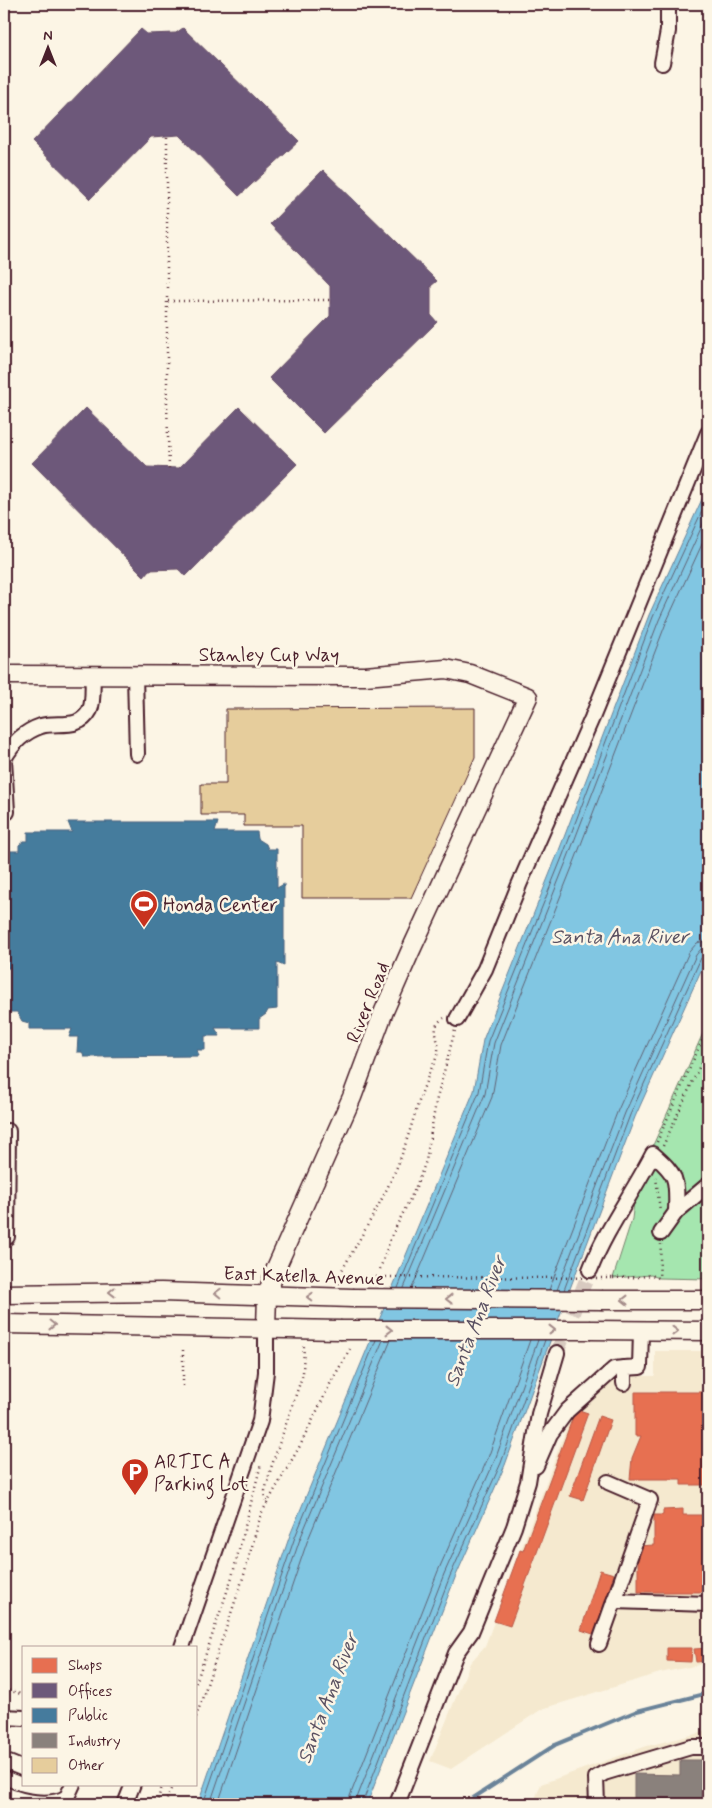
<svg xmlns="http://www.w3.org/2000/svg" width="712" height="1808" viewBox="0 0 712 1808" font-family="Mynerve,sans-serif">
  <rect width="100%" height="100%" fill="#fcf5e5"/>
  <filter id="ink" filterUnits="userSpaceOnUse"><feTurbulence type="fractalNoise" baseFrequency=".02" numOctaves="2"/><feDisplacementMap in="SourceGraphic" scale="10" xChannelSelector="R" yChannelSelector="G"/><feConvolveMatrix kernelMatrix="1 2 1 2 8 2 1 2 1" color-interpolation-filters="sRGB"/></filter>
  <g filter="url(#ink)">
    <g fill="#f5e9cf">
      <path d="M 655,1351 L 708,1351 L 708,1663 L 660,1673 L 542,1709 L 451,1769 L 430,1761 L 470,1663 L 485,1646 L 573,1410 L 615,1376 L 655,1376 Z"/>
      <path d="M 708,1731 L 708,1804 L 533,1804 L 541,1784 L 647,1746 Z"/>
    </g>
    <path fill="#a5e6af" stroke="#78826d" d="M 708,1022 L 708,1279 L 659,1278 L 651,1275 L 613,1278 L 632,1219 L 637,1176 L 650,1152 Z"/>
    <path fill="#81c6e2" stroke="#6b8399" d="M 708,486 L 708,955 L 635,1117 L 546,1352 L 505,1465 L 455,1578 L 367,1804 L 198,1804 L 290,1535 L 474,1091 L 483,1040 L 558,853 L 649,615 Z"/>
    <g fill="#e76f51" stroke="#b85746">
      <path d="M 635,1392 L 708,1392 L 708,1485 L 681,1485 L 681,1479 L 630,1479 L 632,1458 L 641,1436 L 635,1436 Z"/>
      <path d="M 576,1409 L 588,1413 L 510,1626 L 494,1621 L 520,1550 L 523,1551 Z"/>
      <path d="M 599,1416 L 611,1420 L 583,1500 L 570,1496 Z"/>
      <path d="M 683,1509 L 683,1515 L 708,1515 L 708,1592 L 638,1592 L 638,1546 L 654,1545 L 654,1515 L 663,1515 L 663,1510 Z"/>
      <path d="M 600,1570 L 614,1574 L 596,1635 L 581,1630 Z"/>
      <path d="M 667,1648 L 692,1648 L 691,1662 L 667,1661 Z"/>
      <path d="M 708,1648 L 708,1661 L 696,1662 L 694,1649 Z"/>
    </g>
    <g fill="#6d597a" stroke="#624862">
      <path d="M 183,28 L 299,141 L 239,196 L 179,135 L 151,137 L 90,199 L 32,142 L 141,29 L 147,34 L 176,33 Z"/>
      <path d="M 323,170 L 437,281 L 431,286 L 431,315 L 437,322 L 324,433 L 269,378 L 330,316 L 330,286 L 270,224 Z"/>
      <path d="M 239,407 L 297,464 L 186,576 L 178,569 L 149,570 L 144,576 L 32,463 L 86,408 L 147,467 L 179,468 Z"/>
    </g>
    <path fill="#457b9d" stroke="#465f7b" d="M 68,822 L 218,822 L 215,832 L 257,832 L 258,839 L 266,844 L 268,849 L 277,849 L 277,888 L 284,884 L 284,966 L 277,963 L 277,1009 L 268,1010 L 266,1014 L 259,1019 L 259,1028 L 215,1028 L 220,1036 L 205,1036 L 205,1050 L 197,1050 L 199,1056 L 84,1057 L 82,1052 L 77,1052 L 78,1037 L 69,1037 L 72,1029 L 29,1029 L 29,1023 L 22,1021 L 17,1012 L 10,1012 L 10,967 L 4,971 L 4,891 L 9,893 L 9,851 L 19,851 L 19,845 L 24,841 L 28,841 L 28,832 L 72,832 Z"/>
    <path fill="#8a817c" stroke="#776464" d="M 680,1760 L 708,1760 L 708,1804 L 632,1804 L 634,1803 L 634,1774 L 680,1775 Z"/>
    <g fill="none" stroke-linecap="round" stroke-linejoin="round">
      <g stroke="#606274" stroke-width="1">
        <path d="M 398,1288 L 479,1092 L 488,1041 L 563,855 L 653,617 L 708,498"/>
        <path d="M 404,1288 L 485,1094 L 494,1043 L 568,857 L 659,620 L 708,513"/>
        <path d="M 412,1288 L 492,1097 L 501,1045 L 575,860 L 666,623 L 708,531"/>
        <path d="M 549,1290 L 618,1110 L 689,952 L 697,943 L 708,940"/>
        <path d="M 557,1290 L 625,1113 L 696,955 L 701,949 L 708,948"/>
        <path d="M 564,1290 L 630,1115 L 701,958 L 704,955 L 708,954"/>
        <path d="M 203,1804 L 295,1537 L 376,1340"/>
        <path d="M 210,1804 L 300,1539 L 383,1340"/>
        <path d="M 218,1804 L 307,1542 L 391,1340"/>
        <path d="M 349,1804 L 350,1796 L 438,1571 L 488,1458 L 530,1340"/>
        <path d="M 356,1804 L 357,1798 L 444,1574 L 495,1460 L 538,1340"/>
        <path d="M 362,1804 L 450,1576 L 501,1463 L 545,1340"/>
      </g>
      <path stroke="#6b8399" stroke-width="4" d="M 464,1804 L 555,1745 L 637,1711 L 708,1693"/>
    </g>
    <path fill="#e6cd9c" stroke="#4a1f2b" d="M 475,708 L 475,757 L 411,898 L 302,898 L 302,826 L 244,826 L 244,815 L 201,815 L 201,784 L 226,784 L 226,709 Z"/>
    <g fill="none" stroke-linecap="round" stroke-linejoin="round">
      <path stroke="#d8cac0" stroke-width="14" stroke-dasharray="14 7" stroke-linecap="butt" d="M 557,1353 L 590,1270"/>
      <g stroke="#4a1f2b" stroke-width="18">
        <g id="minor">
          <path d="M 662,63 L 668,31 L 668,4"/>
          <path d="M 135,675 L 137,754"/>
          <path d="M 4,759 C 12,744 23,732 41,726 C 58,721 79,731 90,710 C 94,701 92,685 93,675"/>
          <path d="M 4,759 L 7,812"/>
          <path d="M 457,1019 L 485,969 L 519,885 L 592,718 L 708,433"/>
          <path d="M 661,1233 L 676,1212 L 708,1185"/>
          <path d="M 7,1237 L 8,1131"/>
          <path d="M 590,1270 C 606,1229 633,1193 653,1154 C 678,1176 677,1179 676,1212"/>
          <path d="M 624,1383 L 624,1368 L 640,1367 L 641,1331"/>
          <path d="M 536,1466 L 550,1434 L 567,1411 L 614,1369 L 624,1368"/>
          <path d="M 614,1601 L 708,1604"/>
          <path d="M 599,1644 L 650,1500 L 608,1482"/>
          <path d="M 182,1647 L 260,1421 L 266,1372 L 266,1328"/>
          <path d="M 4,1717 L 24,1718"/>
          <path d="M 4,1761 L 24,1769"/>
          <path d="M 4,1794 C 21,1801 50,1808 67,1797 L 73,1784"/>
          <path d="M 125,1804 L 133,1784"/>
          <path d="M 397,1804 L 456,1653 L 471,1632 L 514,1527 L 528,1482 L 539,1414 L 557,1353"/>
          <path d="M 597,1804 L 596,1778 L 604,1773 L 691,1747 L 708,1747"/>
        </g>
      </g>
      <g stroke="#4a1f2b" stroke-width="21">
        <g id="major">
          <path d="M 4,675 L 365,676 L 446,669 L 470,674 L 528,697 L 410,952 L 384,1011 L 352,1097 L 276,1268 L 267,1295 L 266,1328"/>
          <path d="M 4,1294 L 161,1292 L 353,1298"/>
          <path d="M 603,1300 L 708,1300"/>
          <path d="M 4,1324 L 340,1330"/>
          <path d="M 591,1330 L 708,1331"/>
        </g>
      </g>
      <g stroke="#4a1f2b" stroke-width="2.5" stroke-dasharray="1 4" stroke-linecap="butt">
        <path d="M 167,137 L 167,405 L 169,468"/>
        <path d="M 168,301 L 330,300"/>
        <path d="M 657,1142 L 708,1027"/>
        <path d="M 663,1146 L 708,1048"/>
        <path d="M 656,1177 L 660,1211"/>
        <path d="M 380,1269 L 391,1237 L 415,1189 L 426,1161 L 436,1102 L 455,1030"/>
        <path d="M 340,1278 L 366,1277"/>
        <path d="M 613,1278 L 640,1277 L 651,1275 L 659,1278 L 661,1244"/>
        <path d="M 340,1284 L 341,1272 C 360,1238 381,1204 397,1167 C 411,1133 418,1096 434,1063 C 437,1057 439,1050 438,1044 C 436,1033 432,1025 444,1018"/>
        <path d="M 183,1350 L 183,1387"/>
        <path d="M 266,1501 L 265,1491 L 271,1468 L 303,1374 L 304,1343"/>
        <path d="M 4,1576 L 6,1577"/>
        <path d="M 196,1683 L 232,1577 L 261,1464"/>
        <path d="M 4,1689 L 24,1695"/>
        <path d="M 196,1717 L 244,1575 L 261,1514 L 301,1444 L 331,1382 L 350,1349"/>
        <path d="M 156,1804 L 163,1784"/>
        <path d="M 165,1804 L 173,1784"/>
      </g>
      <use href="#minor" stroke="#fcf5e5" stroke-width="14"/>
      <use href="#major" stroke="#fcf5e5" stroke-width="18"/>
      <g stroke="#4a1f2b" stroke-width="21" stroke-linecap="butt">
        <g id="major-bridge">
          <path d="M 353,1298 L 603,1300"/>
          <path d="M 340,1330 L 591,1330"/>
        </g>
      </g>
      <path stroke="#4a1f2b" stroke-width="2.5" stroke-dasharray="1 4" stroke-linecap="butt" d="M 366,1277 L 613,1278"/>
      <use href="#major-bridge" stroke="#fcf5e5" stroke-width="18"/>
    </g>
    <defs><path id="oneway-chevron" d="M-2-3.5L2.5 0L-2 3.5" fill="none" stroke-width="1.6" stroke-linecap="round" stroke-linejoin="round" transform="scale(1.25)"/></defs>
    <g stroke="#a38a88">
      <use href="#oneway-chevron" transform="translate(112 1292) rotate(179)"/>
      <use href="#oneway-chevron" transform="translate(218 1293) rotate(-178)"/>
      <use href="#oneway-chevron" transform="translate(310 1297) rotate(-178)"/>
      <use href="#oneway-chevron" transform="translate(449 1299) rotate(-180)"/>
      <use href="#oneway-chevron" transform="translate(625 1300) rotate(-180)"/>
      <use href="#oneway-chevron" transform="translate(52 1325) rotate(1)"/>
      <use href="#oneway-chevron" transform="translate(389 1330)"/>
      <use href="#oneway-chevron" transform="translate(552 1330)"/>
      <use href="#oneway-chevron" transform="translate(675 1331)"/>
    </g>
  </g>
  <defs>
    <g id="stadium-pin" transform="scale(1.4375)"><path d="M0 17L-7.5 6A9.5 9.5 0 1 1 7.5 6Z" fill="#c8321e" stroke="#fcf5e5"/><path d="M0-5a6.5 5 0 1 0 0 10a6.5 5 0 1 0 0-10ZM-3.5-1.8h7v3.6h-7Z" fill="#fff"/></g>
    <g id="parking-pin" transform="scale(1.4375)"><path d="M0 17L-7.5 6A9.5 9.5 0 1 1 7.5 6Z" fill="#c8321e" stroke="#fcf5e5"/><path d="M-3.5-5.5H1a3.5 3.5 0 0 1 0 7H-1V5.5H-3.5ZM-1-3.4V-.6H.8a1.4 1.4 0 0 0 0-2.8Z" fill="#fff"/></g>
  </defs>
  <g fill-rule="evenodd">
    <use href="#stadium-pin" x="144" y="904"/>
    <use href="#parking-pin" x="135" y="1472"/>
  </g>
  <g text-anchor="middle" stroke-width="5" stroke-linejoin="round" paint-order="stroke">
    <g font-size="19" fill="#4a1f2b" stroke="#fcf5e5">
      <text x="269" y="661">Stanley Cup Way</text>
      <text transform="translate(367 1002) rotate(-68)" y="7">River Road</text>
      <text transform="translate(304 1275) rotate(2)" y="7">East Katella Avenue</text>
    </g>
    <g font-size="19" fill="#4a1f2b" stroke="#fcf5e5" text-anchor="start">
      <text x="163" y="911">Honda Center</text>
      <text x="154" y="1468">ARTIC A<tspan x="154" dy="22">Parking Lot</tspan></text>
    </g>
    <g font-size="20" font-style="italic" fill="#5a5162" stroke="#fcf5e5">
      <text x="620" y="943">Santa Ana River</text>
      <text transform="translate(475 1321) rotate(-69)" y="7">Santa Ana River</text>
      <text transform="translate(327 1698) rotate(-69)" y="7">Santa Ana River</text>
    </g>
  </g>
  <rect width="712" height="1808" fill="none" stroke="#fcf5e5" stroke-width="20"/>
  <rect x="10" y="10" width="692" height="1788" fill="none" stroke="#4a1f2b" stroke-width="2" filter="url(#ink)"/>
  <rect x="22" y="1646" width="175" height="140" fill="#fcf5e5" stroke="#b59f9b"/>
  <rect x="32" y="1658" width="25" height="15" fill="#e76f51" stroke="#b59f9b"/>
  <text x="68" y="1670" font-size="15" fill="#4a1f2b">Shops</text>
  <rect x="32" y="1683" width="25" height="15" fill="#6d597a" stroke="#b59f9b"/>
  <text x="68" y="1696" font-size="15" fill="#4a1f2b">Offices</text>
  <rect x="32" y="1708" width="25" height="15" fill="#457b9d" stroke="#b59f9b"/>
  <text x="68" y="1720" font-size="15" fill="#4a1f2b">Public</text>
  <rect x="32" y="1733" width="25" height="15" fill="#8a817c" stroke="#b59f9b"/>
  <text x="68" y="1746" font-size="15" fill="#4a1f2b">Industry</text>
  <rect x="32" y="1758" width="25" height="15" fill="#e6cd9c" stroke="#b59f9b"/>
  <text x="68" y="1770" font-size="15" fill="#4a1f2b">Other</text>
  <g transform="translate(48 48)" stroke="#fcf5e5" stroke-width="4" paint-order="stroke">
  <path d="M0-4L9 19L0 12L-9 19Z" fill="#4a1f2b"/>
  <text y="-8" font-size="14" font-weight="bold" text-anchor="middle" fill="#4a1f2b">N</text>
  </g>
</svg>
